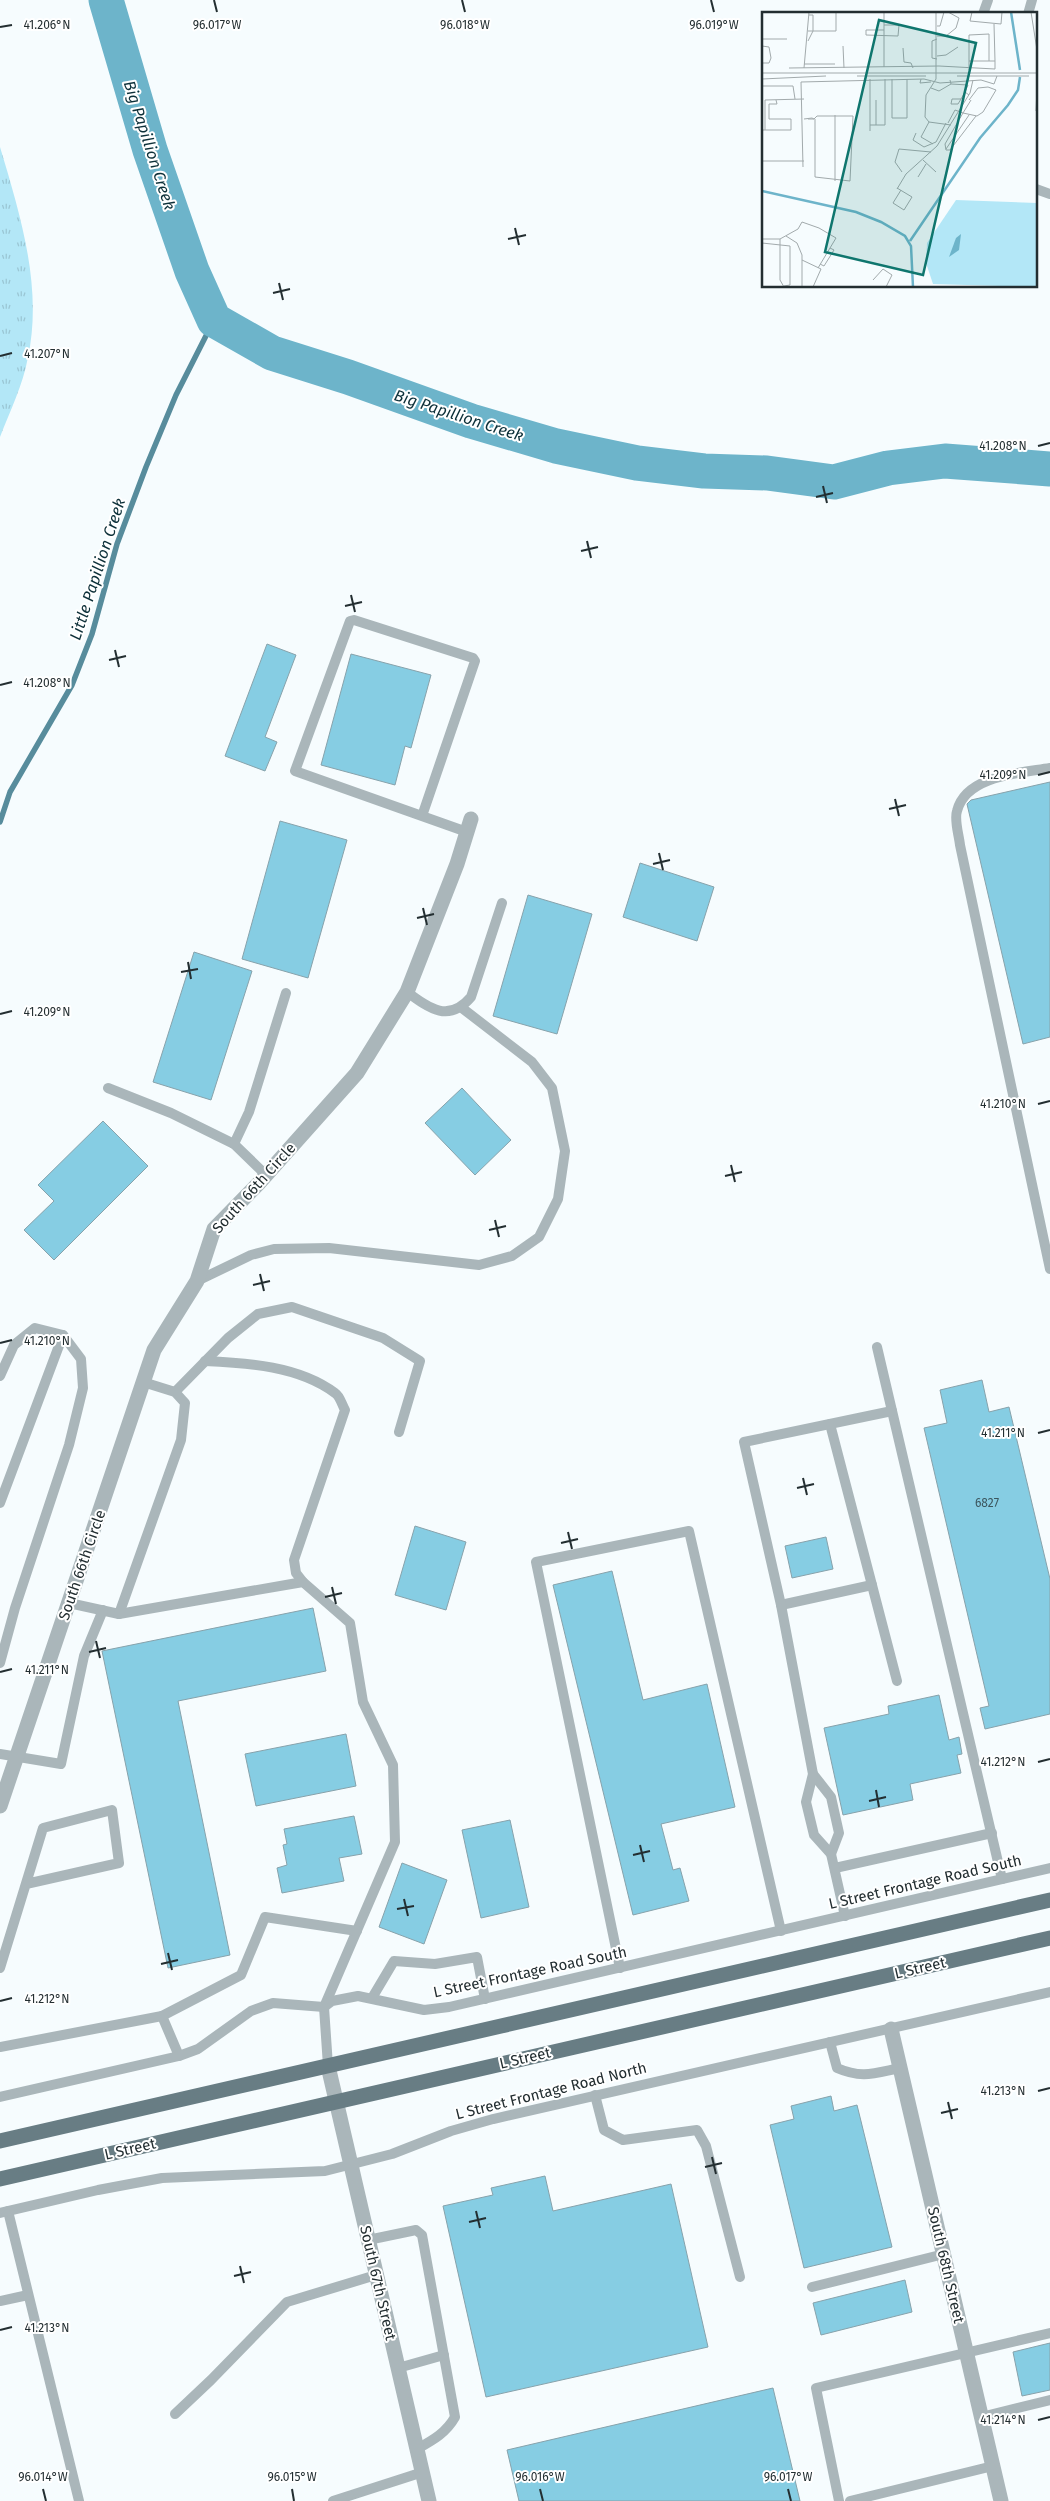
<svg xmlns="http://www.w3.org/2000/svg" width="1050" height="2501" viewBox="0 0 1050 2501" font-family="'Fira Sans',sans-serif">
  <defs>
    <pattern id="grass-tufts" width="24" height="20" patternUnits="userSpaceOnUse" patternTransform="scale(1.25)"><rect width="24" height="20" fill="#b3e7f7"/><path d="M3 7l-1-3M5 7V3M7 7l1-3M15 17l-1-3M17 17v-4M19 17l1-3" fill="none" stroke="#9ac6d4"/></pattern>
  </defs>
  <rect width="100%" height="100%" fill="#f6fcfe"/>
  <path fill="url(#grass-tufts)" d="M 0,147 C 20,214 43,287 28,357 C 23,385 10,411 0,437 Z"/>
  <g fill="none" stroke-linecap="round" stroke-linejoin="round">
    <path stroke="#578c9c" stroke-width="5.5" d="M 0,822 L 10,792 L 72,685 L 92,634 L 117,544 L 146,467 L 176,395 L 214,320"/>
    <path stroke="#6db4ca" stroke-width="35" d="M 106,0 L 150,150 L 192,271 L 214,320 L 272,353 L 348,377 L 471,421 L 556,446 L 637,463 L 704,471 L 767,473 L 834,482 L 888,468 L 945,461 L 1050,469"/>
  </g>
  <g fill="#86cde3" stroke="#87a2ab">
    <path d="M 267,644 L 296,655 L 265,737 L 277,742 L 265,771 L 225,756 Z"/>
    <path d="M 351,654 L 431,675 L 411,748 L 405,746 L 395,785 L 321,765 Z"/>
    <path d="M 1050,782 L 1050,1037 L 1023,1044 L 967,804 L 971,800 Z"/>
    <path d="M 280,821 L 347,840 L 308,978 L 242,959 Z"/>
    <path d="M 640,863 L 714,887 L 697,941 L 623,917 Z"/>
    <path d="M 528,895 L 592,914 L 557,1034 L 493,1016 Z"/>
    <path d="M 194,952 L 252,971 L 211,1100 L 153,1082 Z"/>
    <path d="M 462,1088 L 511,1140 L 475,1175 L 425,1123 Z"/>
    <path d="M 103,1121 L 148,1166 L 54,1260 L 24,1230 L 54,1201 L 38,1185 Z"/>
    <path d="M 982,1380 L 989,1412 L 1009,1407 L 1050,1579 L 1050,1714 L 985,1729 L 980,1708 L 989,1706 L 924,1428 L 947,1423 L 940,1390 Z"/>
    <path d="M 415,1526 L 466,1542 L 446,1610 L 395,1595 Z"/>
    <path d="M 826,1537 L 833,1569 L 792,1578 L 785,1546 Z"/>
    <path d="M 612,1571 L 643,1700 L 707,1684 L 735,1807 L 661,1824 L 673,1870 L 680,1868 L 689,1901 L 633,1915 L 553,1585 Z"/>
    <path d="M 313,1608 L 326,1671 L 178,1701 L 230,1955 L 168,1968 L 102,1651 Z"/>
    <path d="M 939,1695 L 949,1740 L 959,1737 L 962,1754 L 957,1755 L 961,1773 L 910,1784 L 913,1800 L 843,1815 L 824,1728 L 889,1714 L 888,1706 Z"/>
    <path d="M 346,1734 L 356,1786 L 256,1806 L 245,1754 Z"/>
    <path d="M 354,1816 L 362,1854 L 339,1858 L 344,1881 L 282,1893 L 277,1868 L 287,1865 L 283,1845 L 287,1844 L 284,1829 Z"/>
    <path d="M 510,1820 L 529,1907 L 481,1918 L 462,1830 Z"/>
    <path d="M 402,1863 L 447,1880 L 424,1944 L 379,1927 Z"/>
    <path d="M 831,2096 L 834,2111 L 857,2105 L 892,2247 L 804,2268 L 770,2125 L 794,2119 L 791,2106 Z"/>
    <path d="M 545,2176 L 553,2211 L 671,2184 L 708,2347 L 486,2397 L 443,2206 L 493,2195 L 491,2188 Z"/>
    <path d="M 905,2280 L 912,2312 L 821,2335 L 813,2303 Z"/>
    <path d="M 1050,2343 L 1050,2390 L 1022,2396 L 1013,2352 Z"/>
    <path d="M 773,2388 L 800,2501 L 519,2501 L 507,2450 Z"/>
  </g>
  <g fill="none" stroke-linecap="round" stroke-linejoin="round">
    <g stroke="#aab6ba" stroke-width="10">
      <path d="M 983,14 L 988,0"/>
      <path d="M 1028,14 L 1032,0"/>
      <path d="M 1036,189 L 1050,194"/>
      <path d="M 1050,768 C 1021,773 966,775 957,811 C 954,820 959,835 960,845 L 1050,1269"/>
      <path d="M 422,816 L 475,661 L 473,658 L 354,620 L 350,621 L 295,771 L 467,832"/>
      <path d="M 407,992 C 430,1009 449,1023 471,997 L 502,903"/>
      <path d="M 108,1088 L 171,1113 L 234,1144 L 266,1175"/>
      <path d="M 234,1144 L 249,1112 L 286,993"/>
      <path d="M 197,1281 L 251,1255 L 274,1249 L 329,1248 L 479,1265 L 512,1256 L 539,1237 L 558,1199 L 565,1151 L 552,1088 L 532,1062 L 462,1008"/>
      <path d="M 877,1347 L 1002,1879"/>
      <path d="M 205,1361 C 248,1363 299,1366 335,1393 C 340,1396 342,1405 345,1410 L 294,1560 L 296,1573 L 303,1582"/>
      <path d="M 0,1376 L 14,1345 L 35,1328 L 63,1335 L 81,1359 L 83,1388 L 69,1445 L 15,1608 L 0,1663"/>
      <path d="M 175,1392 L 228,1338 L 258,1314 L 292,1307 L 383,1338 L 420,1361 L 399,1432"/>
      <path d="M 830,1424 L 897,1681"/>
      <path d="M 0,1503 L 63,1335"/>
      <path d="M 69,1603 L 119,1614 L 303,1582 L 350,1623 L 363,1702 L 393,1765 L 395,1842 L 324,2007 L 328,2066"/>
      <path d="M 781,1605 L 872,1585"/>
      <path d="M 119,1614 L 181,1440 L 185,1403 L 175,1392 L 143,1382"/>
      <path d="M 0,1754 L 61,1764 L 84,1656 L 103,1610"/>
      <path d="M 813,1774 L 831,1797 L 839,1833 L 831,1854"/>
      <path d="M 835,1868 L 992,1833"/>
      <path d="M 845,1916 L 831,1854 L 814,1835 L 806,1802 L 813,1774 L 781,1605 L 744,1442 L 892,1411"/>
      <path d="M 0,1968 L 43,1828 L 112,1810 L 119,1863 L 26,1884"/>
      <path d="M 620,1968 L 536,1562 L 689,1531 L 781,1931"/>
      <path d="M 372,1998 L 394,1961 L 435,1964 L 477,1957 L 485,1999"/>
      <path d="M 162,2016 L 241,1975 L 265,1917 L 357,1931"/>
      <path d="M 830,2042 L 837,2068 C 862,2079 875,2073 900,2068"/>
      <path d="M 0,2047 L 162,2016 L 179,2056"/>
      <path d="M 595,2095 L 604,2130 L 623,2140 L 697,2130 L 706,2146 L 740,2277"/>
      <path d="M 0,2097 L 179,2056 L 198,2049 L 251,2011 L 273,2003 L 324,2007 L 332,2001 L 358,1996 L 424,2010 L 449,2007 L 1050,1868"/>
      <path d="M 8,2211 L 79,2501"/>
      <path d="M 0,2213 L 98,2190 L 162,2178 L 325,2171 L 392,2154 L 451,2131 L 493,2119 L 1050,1992"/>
      <path d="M 368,2240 L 416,2230 L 422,2235 L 455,2417 C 446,2433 433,2440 417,2449"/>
      <path d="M 812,2287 L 944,2254"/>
      <path d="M 0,2301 L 28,2295"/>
      <path d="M 398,2368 L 444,2355"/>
      <path d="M 175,2414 L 211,2380 L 287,2302 L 376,2275"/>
      <path d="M 981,2417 L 1050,2400"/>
      <path d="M 333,2501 L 423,2472"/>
      <path d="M 839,2501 L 816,2388 L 1050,2333"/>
      <path d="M 850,2501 L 993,2466"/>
    </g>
    <g stroke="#aab6ba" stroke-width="15">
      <path d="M 0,1806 L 154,1350 L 197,1281 L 214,1229 L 259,1183 L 357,1073 L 407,992 L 457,864 L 471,819"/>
      <path d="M 891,2029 L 1001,2501"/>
    </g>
    <path stroke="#aab6ba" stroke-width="15" d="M 328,2066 L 429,2501"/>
    <g stroke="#687d84" stroke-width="15">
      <path d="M 0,2141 L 1050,1900"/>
      <path d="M 0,2179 L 1050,1938"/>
    </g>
  </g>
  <path fill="none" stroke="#232e31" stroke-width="2" d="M 214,0 L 217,12M 462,0 L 465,12M 711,0 L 714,12M 0,27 L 12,25M 515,228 L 519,245M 508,239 L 526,235M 279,283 L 283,300M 273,293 L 290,289M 0,356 L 12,353M 1038,446 L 1050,443M 823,486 L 827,503M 816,497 L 833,493M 587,541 L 591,558M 581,551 L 598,547M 351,595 L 355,612M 345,606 L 362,602M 115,650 L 119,667M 109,660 L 126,656M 0,685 L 12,682M 1038,775 L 1050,772M 895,799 L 899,816M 889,809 L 906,805M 659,853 L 663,870M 653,864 L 670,860M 423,908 L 427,925M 417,918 L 434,914M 188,962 L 191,979M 181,972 L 198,969M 0,1014 L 12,1011M 1038,1104 L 1050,1101M 731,1165 L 735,1182M 725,1176 L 742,1172M 495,1220 L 499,1237M 489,1230 L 506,1226M 260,1274 L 264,1291M 253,1285 L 270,1281M 0,1343 L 12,1340M 1038,1433 L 1050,1430M 803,1478 L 807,1495M 797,1488 L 814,1484M 568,1532 L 572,1549M 561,1543 L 578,1539M 332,1587 L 336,1604M 325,1597 L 342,1593M 96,1641 L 100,1658M 89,1652 L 106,1648M 0,1672 L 12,1669M 1038,1762 L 1050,1759M 876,1790 L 879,1807M 869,1801 L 886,1797M 640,1845 L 644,1862M 633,1855 L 650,1851M 404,1899 L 408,1916M 397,1909 L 414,1906M 168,1953 L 172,1970M 161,1964 L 178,1960M 0,2001 L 12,1998M 1038,2091 L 1050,2088M 948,2102 L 952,2119M 941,2113 L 958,2109M 712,2157 L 716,2174M 705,2167 L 722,2163M 476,2211 L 480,2228M 469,2222 L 486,2218M 240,2266 L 244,2283M 234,2276 L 251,2272M 0,2330 L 12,2327M 1038,2420 L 1050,2417M 43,2489 L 46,2501M 292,2489 L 294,2501M 540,2489 L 543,2501M 788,2489 L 791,2501"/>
  <g text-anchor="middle" stroke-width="4" stroke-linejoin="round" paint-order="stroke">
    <g font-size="12" fill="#3c565e">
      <text x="987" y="1507">6827</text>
    </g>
    <g font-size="15" fill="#232e31" stroke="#fff">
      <text transform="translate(254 1188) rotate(-48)" y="5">South 66th Circle</text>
      <text transform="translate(82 1565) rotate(-71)" y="5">South 66th Circle</text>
      <text transform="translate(925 1882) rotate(-13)" y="5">L Street Frontage Road South</text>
      <text transform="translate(920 1968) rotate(-13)" y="5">L Street</text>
      <text transform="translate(530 1972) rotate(-12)" y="5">L Street Frontage Road South</text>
      <text transform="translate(525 2058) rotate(-13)" y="5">L Street</text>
      <text transform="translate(551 2091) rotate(-14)" y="5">L Street Frontage Road North</text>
      <text transform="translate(130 2149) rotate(-13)" y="5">L Street</text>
      <text transform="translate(946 2265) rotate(77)" y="5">South 68th Street</text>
      <text transform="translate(378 2283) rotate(77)" y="5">South 67th Street</text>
    </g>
    <g font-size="16" font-style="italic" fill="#0d3039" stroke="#fff">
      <text transform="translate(150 145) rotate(72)" y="6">Big Papillion Creek</text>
      <text transform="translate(459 415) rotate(18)" y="6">Big Papillion Creek</text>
      <text transform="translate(97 569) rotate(-72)" y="6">Little Papillion Creek</text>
    </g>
  </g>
  <g transform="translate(762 12)">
    <rect width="275" height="275" fill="#f6fcfe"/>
    <path d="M 194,188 L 275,191 L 275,275 L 171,272 L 164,251 L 165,231 Z" fill="#b3e7f7"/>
    <path d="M 199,222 L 197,238 L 187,245 L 194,226 Z" fill="#6db4ca"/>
    <path fill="none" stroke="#6db4ca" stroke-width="2.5" d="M 249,0 L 258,58M 0,179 L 94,200 L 119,210 L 143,224 L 149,234 L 151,275M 148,229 L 218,126 L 246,93 L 256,78 L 258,65"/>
    <path fill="none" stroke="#a2aaac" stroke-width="1" d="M 122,0 L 122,55M 174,0 L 174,67 L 164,83 L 163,105 L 167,110 L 189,113M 210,0 L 208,9 L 239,12 L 240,0M 269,0 L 275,38M 232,12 L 233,49M 122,13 L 137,13 L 136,24 L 104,23 L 104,18 L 122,18M 175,14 L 178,14 L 182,0M 46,19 L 51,19 L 51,3 L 47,3M 175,24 L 184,24 L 194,16 L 197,6 L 186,0M 0,27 L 25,27M 175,27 L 170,29 L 170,46 L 175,47M 46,29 L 51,19 L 74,19 L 74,1M 0,34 L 7,35 L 9,46 L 7,51 L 0,51M 81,34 L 82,56M 141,36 L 142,50 L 149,51 L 151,56M 175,44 L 184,43 L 196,35M 207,49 L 227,49 L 227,22 L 207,23 L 207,58M 42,52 L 73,52M 27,56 L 177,54 L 233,57 L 233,49 L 227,49M 42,56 L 47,0M 0,61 L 275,61M 95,64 L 164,64M 195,64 L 267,64M 0,67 L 64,64M 108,67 L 108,119M 130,67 L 130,106 L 145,106 L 145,67M 159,67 L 158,71 L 169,70M 188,68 L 189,72 L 206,73 L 203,80 L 207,83M 0,74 L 31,74 L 33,87M 169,76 L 177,79 L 189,72M 199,87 L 190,87 L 189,92 L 196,92 L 199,87 L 203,80M 114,88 L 114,113M 207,88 L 216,76 L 226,75M 274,99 L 275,77M 73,103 L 73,169M 214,104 L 188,138 L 184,138 L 183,132 L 201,101 L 215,104 L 221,100 L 234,78 L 226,75M 42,107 L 50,106 L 52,107 L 46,107M 52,107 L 55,104 L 91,104 L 88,169 L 53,165 L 53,107M 167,110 L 159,125 L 171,132M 186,111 L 193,98 L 201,101 L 209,88M 108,113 L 123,113 L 123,67M 0,118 L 3,118 L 3,88 L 42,87M 3,118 L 29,118 L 29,107 L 7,107 L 7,92 L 15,92 L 14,88M 154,121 L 151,128 L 162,135 L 174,130M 174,130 L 184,111M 184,137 L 207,103M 161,148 L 174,160M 0,149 L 42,149M 41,155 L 39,70 L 162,67 L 178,71 L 219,68 L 232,72 L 235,64M 140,160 L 133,150 L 137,137 L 169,140M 156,165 L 164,152M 135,176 L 150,185 L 142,198 L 131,191 L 139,178M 135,177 L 144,162 L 175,134 L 208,81 L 211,68M 24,224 L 35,231 L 40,243 L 40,275M 0,227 L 18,227 L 36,217 L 40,210 L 57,216 L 74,226 L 56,256M 18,227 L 18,268 L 22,275M 0,231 L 28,234 L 28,273 L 22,274M 40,248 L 59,257 L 51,275M 58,252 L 62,254 L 72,238 L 68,236M 111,268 L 121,257 L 130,263 L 124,275"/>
    <path fill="#0f766e" fill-opacity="0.15" stroke="#0f766e" stroke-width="2.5" d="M 117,8 L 214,31 L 161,263 L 63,240 Z"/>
    <rect width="275" height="275" fill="none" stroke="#232e31" stroke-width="2.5"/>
  </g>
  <g font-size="12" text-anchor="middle" fill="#232e31" stroke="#fff" stroke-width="4" stroke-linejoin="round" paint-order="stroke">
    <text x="47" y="29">41.206°N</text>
    <text x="217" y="29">96.017°W</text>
    <text x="465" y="29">96.018°W</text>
    <text x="714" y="29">96.019°W</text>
    <text x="47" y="358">41.207°N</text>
    <text x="1003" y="450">41.208°N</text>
    <text x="47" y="687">41.208°N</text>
    <text x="1003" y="779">41.209°N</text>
    <text x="47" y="1016">41.209°N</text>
    <text x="1003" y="1108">41.210°N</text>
    <text x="47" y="1345">41.210°N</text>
    <text x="1003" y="1437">41.211°N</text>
    <text x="47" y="1674">41.211°N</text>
    <text x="1003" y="1766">41.212°N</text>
    <text x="47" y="2003">41.212°N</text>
    <text x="1003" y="2095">41.213°N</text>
    <text x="47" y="2332">41.213°N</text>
    <text x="1003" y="2424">41.214°N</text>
    <text x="43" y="2481">96.014°W</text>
    <text x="292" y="2481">96.015°W</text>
    <text x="540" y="2481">96.016°W</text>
    <text x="788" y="2481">96.017°W</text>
  </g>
</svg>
